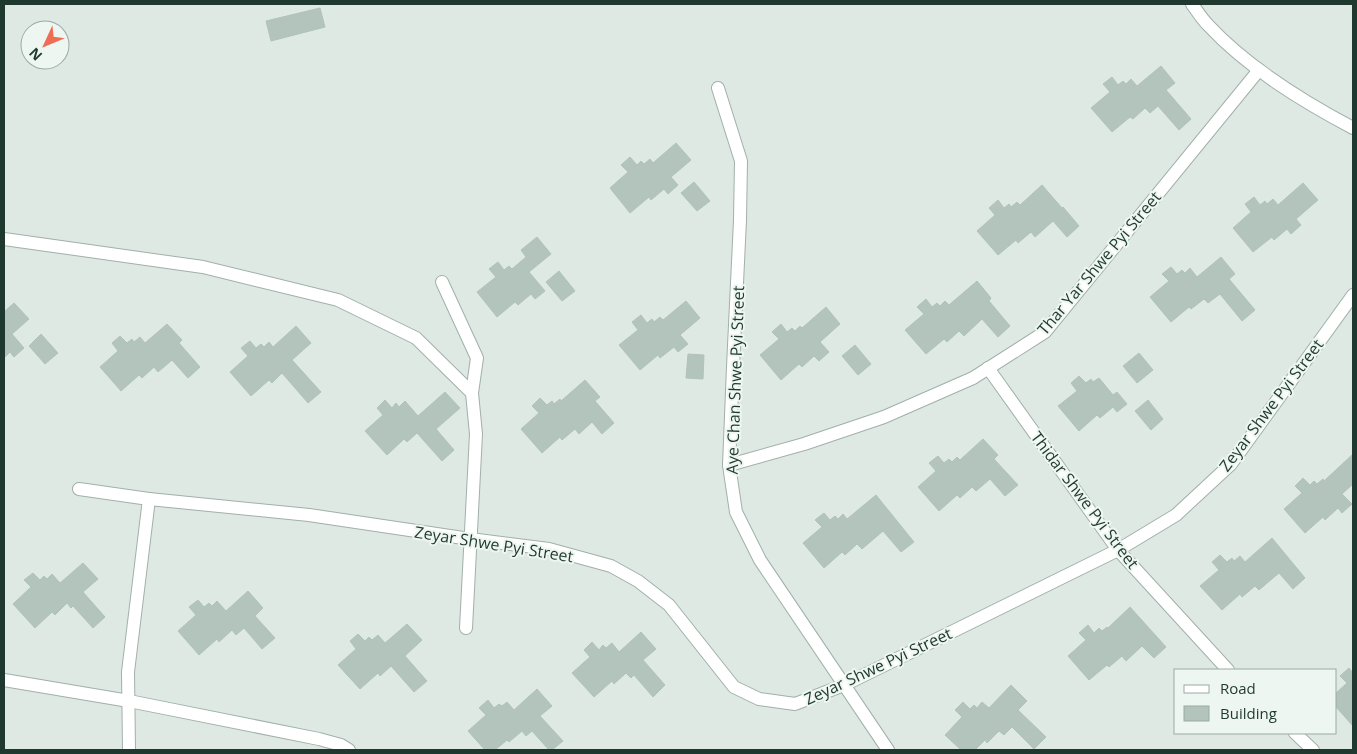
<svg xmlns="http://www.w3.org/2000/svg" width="1357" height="754" viewBox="0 0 1357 754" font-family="'Open Sans',sans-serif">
  <rect width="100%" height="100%" fill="#dee9e3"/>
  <g fill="#b3c4bc" stroke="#b0c3b9">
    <path d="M 320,8 L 325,27 L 271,41 L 266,21 Z"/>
    <path d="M 1161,66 L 1175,83 L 1166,90 L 1191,119 L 1179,130 L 1158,106 L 1150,113 L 1145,108 L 1133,119 L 1130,117 L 1112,132 L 1091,108 L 1110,92 L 1103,84 L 1112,77 L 1118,85 L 1123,81 L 1126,84 L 1131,79 L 1137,86 Z"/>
    <path d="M 676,143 L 691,160 L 671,177 L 678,185 L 668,194 L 664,189 L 651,200 L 649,197 L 630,213 L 610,188 L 628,172 L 621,165 L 630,157 L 637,165 L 641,161 L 644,164 L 650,159 L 653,163 Z"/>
    <path d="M 694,182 L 710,201 L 697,211 L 681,193 Z"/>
    <path d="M 1303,183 L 1318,200 L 1296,219 L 1301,225 L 1291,234 L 1287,229 L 1274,240 L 1272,237 L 1253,252 L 1233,228 L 1251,212 L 1245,204 L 1254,197 L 1260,205 L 1265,201 L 1267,204 L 1273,199 L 1278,205 Z"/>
    <path d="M 1042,185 L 1062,208 L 1063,207 L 1079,226 L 1067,237 L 1053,221 L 1035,237 L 1031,232 L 1018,243 L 1016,240 L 998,255 L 977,231 L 995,215 L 989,208 L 998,200 L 1004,208 L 1009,204 L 1011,207 L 1017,202 L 1020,205 Z"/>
    <path d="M 537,237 L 551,254 L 529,272 L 545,291 L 535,299 L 531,294 L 518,305 L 515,302 L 497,317 L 477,292 L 496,277 L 489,269 L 498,262 L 504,270 L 509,266 L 512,269 L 526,257 L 521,250 Z"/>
    <path d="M 1221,257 L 1235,274 L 1229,279 L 1255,310 L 1242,321 L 1220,294 L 1208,303 L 1204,299 L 1191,309 L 1189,307 L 1171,322 L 1150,297 L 1169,281 L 1162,274 L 1171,267 L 1177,274 L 1182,270 L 1185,273 L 1190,268 L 1197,277 Z"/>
    <path d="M 559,271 L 575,291 L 562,301 L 546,282 Z"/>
    <path d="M 977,281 L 991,298 L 989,301 L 1010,326 L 998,337 L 982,319 L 964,336 L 959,331 L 947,342 L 944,339 L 926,354 L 905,330 L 924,314 L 917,307 L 926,299 L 932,307 L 937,303 L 940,306 L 945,301 L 949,305 Z"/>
    <path d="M 686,301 L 700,318 L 680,335 L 688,344 L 678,352 L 674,347 L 660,358 L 658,355 L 640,370 L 619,345 L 638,330 L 632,322 L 641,315 L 647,323 L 652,319 L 654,322 L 660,317 L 663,320 Z"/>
    <path d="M 14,303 L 29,319 L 12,334 L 24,348 L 14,357 L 10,352 L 4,358 L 4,312 Z"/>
    <path d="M 826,307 L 840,324 L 820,342 L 829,352 L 819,361 L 814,356 L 802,367 L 799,364 L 781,380 L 760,355 L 779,339 L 772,332 L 781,324 L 787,332 L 792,328 L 795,331 L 800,326 L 802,328 Z"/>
    <path d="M 167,324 L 182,340 L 179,343 L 200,367 L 188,378 L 172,360 L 158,372 L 154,367 L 142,378 L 139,375 L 121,391 L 100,367 L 118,351 L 112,343 L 120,336 L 127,343 L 132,339 L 134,342 L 140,337 L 145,343 Z"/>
    <path d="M 296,326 L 311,343 L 292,360 L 321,392 L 308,403 L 282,373 L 272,383 L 269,380 L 251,396 L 230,372 L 248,356 L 241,348 L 250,341 L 256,348 L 261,344 L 264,347 L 269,342 L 273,347 Z"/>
    <path d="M 41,334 L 58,353 L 45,364 L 29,346 Z"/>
    <path d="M 855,345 L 871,364 L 858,375 L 842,356 Z"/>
    <path d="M 1139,353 L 1153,370 L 1137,383 L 1123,366 Z"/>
    <path d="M 688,354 L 704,355 L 703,379 L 686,378 Z"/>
    <path d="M 1079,376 L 1086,383 L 1091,379 L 1093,382 L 1099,378 L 1113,395 L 1117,392 L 1127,404 L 1117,412 L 1113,407 L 1100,418 L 1097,415 L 1079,431 L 1058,406 L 1077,391 L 1071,383 Z"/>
    <path d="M 585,380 L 600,397 L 595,401 L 614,423 L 602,434 L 592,422 L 579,434 L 575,429 L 562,440 L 560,437 L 542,453 L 521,429 L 539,413 L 532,406 L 540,398 L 547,405 L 552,401 L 554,404 L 560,399 L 561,401 Z"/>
    <path d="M 445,392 L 460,408 L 436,429 L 454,450 L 442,461 L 417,433 L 407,442 L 404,439 L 387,455 L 365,431 L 383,415 L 377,408 L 385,400 L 392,408 L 396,403 L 399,407 L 405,401 L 418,416 Z"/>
    <path d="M 1148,400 L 1163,419 L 1151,430 L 1135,411 Z"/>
    <path d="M 983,439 L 998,455 L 994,459 L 1018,485 L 1005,496 L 990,479 L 976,491 L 972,487 L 960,498 L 957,495 L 939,511 L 918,487 L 936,471 L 929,463 L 938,456 L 944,463 L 949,459 L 952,462 L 957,457 L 960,460 Z"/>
    <path d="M 1353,454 L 1353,484 L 1342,494 L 1352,504 L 1342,513 L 1338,508 L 1325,520 L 1323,517 L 1305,533 L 1284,509 L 1302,493 L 1295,486 L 1303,478 L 1310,485 L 1314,481 L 1317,484 L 1323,479 L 1324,481 Z"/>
    <path d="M 876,495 L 914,542 L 901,552 L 883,531 L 862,549 L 857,544 L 845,555 L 842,552 L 824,568 L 803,543 L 822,527 L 815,520 L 824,513 L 830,520 L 835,516 L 838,519 L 843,514 L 847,519 Z"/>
    <path d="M 1272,538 L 1305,578 L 1293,589 L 1279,573 L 1259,590 L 1255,586 L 1242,597 L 1240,594 L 1222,610 L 1200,586 L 1219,570 L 1212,562 L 1220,555 L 1227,562 L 1232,558 L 1234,561 L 1240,556 L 1245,562 Z"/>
    <path d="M 83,563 L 98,579 L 83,592 L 105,617 L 93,628 L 73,606 L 71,608 L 67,603 L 55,615 L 52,612 L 35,628 L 13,604 L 31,587 L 24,580 L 33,573 L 40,580 L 44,576 L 47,579 L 52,574 L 60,583 Z"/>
    <path d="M 248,591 L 263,608 L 255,616 L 275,638 L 262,649 L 244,628 L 236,635 L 232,630 L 219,642 L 217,639 L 199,655 L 178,631 L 196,615 L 189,607 L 198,600 L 204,607 L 209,603 L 212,606 L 217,601 L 226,611 Z"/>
    <path d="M 1130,607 L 1166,647 L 1154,658 L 1142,646 L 1126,661 L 1122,656 L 1109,667 L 1107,665 L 1089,680 L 1068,656 L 1086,640 L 1079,633 L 1088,625 L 1094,633 L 1099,628 L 1102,631 L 1107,627 L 1108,628 Z"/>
    <path d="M 407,624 L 422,640 L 405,656 L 427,681 L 414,692 L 391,666 L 380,676 L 378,673 L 360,689 L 338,665 L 356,649 L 350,641 L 358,634 L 365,641 L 369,637 L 372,640 L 378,635 L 385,643 Z"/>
    <path d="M 641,632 L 656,649 L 643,660 L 665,685 L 653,697 L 634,675 L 631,678 L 626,673 L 614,684 L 612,681 L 594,697 L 572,673 L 590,657 L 584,650 L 592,642 L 599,650 L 603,645 L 606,648 L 612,643 L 619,652 Z"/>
    <path d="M 1349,668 L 1353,673 L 1353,726 L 1336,707 L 1336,693 L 1347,683 L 1340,676 Z"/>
    <path d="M 1011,685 L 1027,701 L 1018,710 L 1046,737 L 1034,749 L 1012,727 L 1004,735 L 999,731 L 987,743 L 985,740 L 975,750 L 961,750 L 945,735 L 962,717 L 955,710 L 963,702 L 970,709 L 974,705 L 977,708 L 982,702 L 989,708 Z"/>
    <path d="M 537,689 L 552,706 L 540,716 L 563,741 L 552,750 L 549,750 L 532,731 L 526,736 L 522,731 L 509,742 L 507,740 L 495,750 L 485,750 L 468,731 L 486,715 L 479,708 L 488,700 L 494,708 L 499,704 L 502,706 L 507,702 L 514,710 Z"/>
  </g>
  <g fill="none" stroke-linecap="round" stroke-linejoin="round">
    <g stroke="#a1b0aa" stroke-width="14">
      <g id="street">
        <path d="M 1192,4 C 1197,11 1202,19 1208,25 C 1248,68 1302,101 1353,128"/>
        <path d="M 718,88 L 741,161 L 740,220 L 733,367 L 729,465 L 736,512 L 760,560 L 888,750"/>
        <path d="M 4,239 L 203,267 L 338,300 L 416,338 L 472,393 L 476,434 L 466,628"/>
        <path d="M 442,282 L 477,358 L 472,393"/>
        <path d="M 988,368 L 1118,550 L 1228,670"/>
        <path d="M 729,465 L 804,444 L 884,417 L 973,378 L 1045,332 L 1259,70"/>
        <path d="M 79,489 L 149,499 L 128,672 L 129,750"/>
        <path d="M 149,499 L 309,515 L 470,539 L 549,549 L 611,566 L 638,581 L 669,605 L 734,687 L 759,699 L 795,704 L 844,685 L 1118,550 L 1176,515 L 1231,464 L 1353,295"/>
        <path d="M 4,680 L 129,701 L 319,739 L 341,745 L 349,750"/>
        <path d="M 1295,733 L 1313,750"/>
      </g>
    </g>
    <use href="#street" stroke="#fff" stroke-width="12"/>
  </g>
  <g text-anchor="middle" stroke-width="4" stroke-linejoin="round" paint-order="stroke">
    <g font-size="16" fill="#1f3830" stroke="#eef6f1">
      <text transform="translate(1099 263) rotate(-50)" y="6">Thar Yar Shwe Pyi Street</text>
      <text transform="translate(735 380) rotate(-88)" y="6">Aye Chan Shwe Pyi Street</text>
      <text transform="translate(1271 405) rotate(-53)" y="6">Zeyar Shwe Pyi Street</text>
      <text transform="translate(1085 500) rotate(53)" y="6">Thidar Shwe Pyi Street</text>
      <text transform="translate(494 544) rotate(9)" y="6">Zeyar Shwe Pyi Street</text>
      <text transform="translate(878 666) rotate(-25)" y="6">Zeyar Shwe Pyi Street</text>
    </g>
  </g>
  <rect width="1357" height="754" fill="none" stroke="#1f3830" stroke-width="10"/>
  <rect x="1174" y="669" width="162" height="65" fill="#eef6f1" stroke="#9baaa4"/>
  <rect x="1184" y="685" width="25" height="8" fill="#ffffff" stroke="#9baaa4"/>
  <text x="1220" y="694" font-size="15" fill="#1f3830">Road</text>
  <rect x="1184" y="706" width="25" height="15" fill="#b3c4bc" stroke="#9baaa4"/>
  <text x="1220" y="719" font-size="15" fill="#1f3830">Building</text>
  <g transform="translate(45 45) rotate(226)"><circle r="24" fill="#eef6f1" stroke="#9baaa4"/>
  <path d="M0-4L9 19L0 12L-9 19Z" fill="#f06d55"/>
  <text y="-8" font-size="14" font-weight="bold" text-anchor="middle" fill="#1f3830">N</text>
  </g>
</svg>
